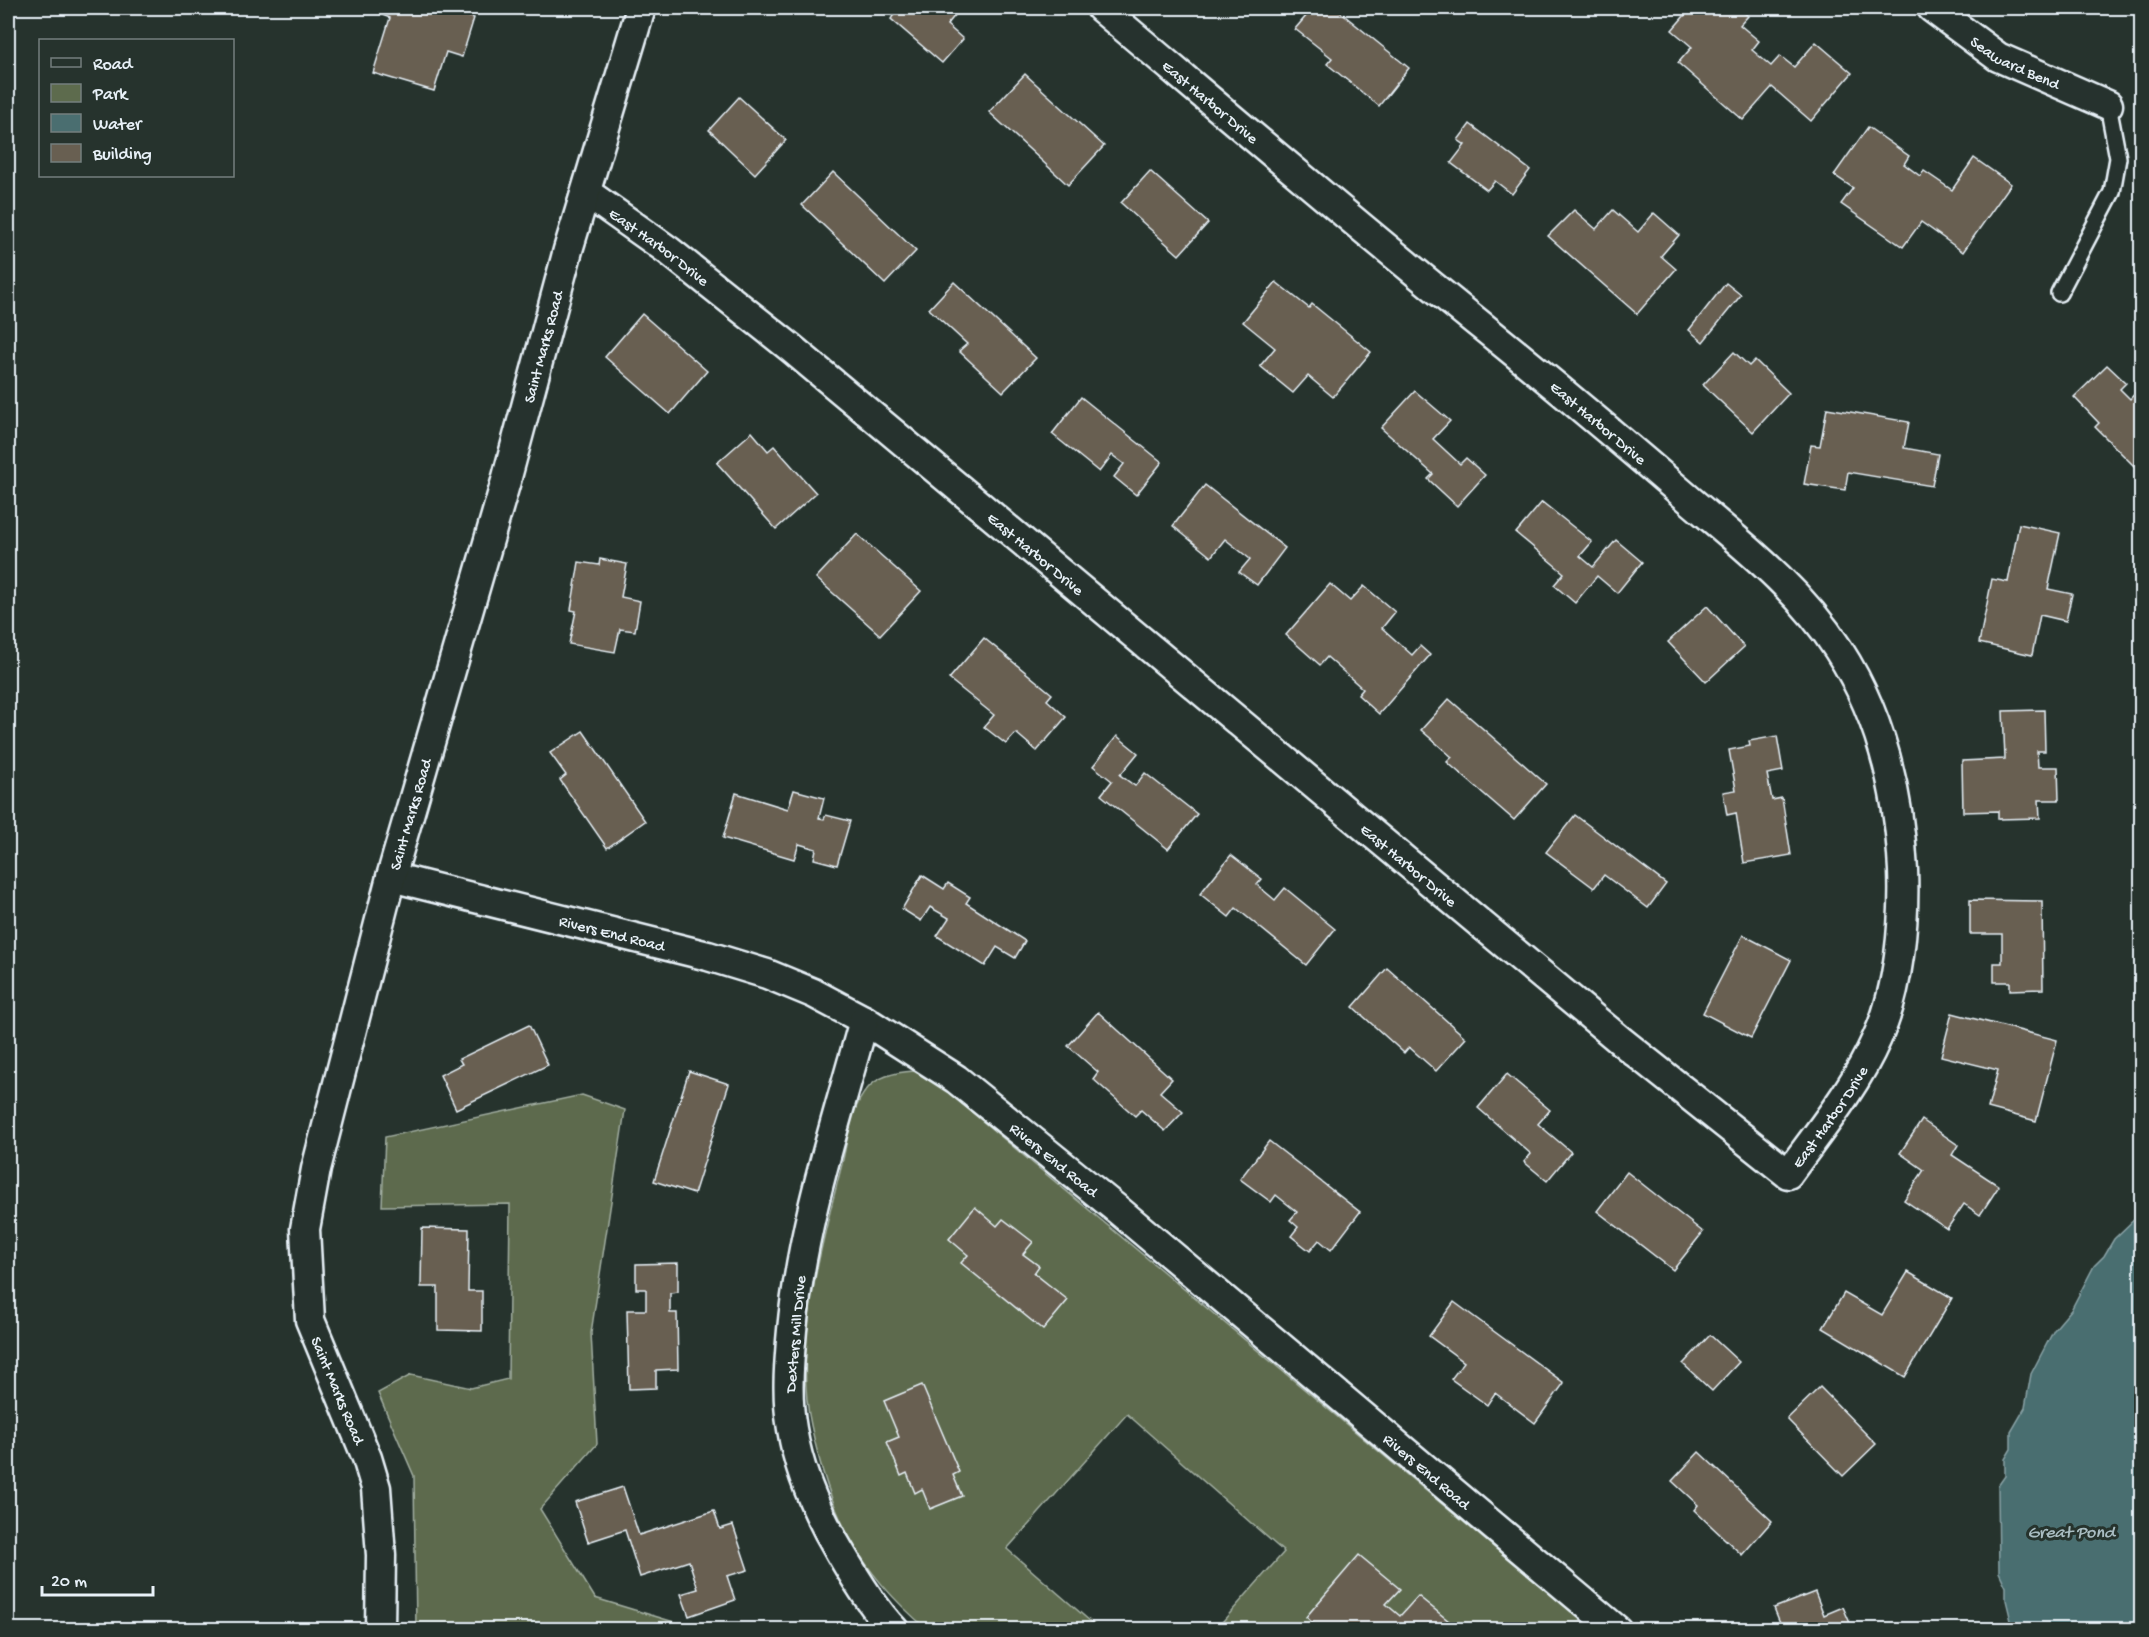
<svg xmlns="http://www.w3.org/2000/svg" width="2149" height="1637" viewBox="0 0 2149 1637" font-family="'Gochi Hand',sans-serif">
  <rect width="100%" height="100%" fill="#26332d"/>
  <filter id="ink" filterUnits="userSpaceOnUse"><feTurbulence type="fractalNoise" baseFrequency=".0167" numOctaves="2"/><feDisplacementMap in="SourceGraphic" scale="12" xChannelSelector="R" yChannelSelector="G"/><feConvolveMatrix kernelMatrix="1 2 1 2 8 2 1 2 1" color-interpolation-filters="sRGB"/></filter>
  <g filter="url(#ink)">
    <g fill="#5d6b4d" stroke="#a2aea2" stroke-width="1.5">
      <path d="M 914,1071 L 938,1084 L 1592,1629 L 1216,1629 L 1284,1552 L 1127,1414 L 1007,1549 L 1099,1629 L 927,1629 C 857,1570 830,1514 811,1425 C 793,1343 822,1244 842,1164 C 848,1139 850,1108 868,1088 C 879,1075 898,1072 914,1071 Z"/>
      <path d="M 582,1095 L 625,1110 L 591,1333 L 597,1444 L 540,1509 L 595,1598 L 697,1629 L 416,1629 L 414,1476 L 378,1393 L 411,1375 L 471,1388 L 508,1379 L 510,1204 L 382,1206 L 385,1137 Z"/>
    </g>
    <path fill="#4a6e70" stroke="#89a2a6" stroke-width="1.5" d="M 2141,1213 L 2141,1629 L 2013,1629 L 2006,1600 L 2006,1587 L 1999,1572 L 1998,1486 L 2005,1476 L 2005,1459 L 2011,1449 L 2011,1432 L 2025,1408 L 2031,1374 L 2054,1330 L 2071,1310 L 2094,1266 L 2104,1256 L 2114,1239 Z"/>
    <g fill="#685f51" stroke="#e8f1f8" stroke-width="1.5">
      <path d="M 382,8 L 441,8 L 474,18 L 462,57 L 446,52 L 434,91 L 373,73 L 390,18 L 380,14 Z"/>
      <path d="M 898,8 L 949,8 L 956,14 L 947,25 L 963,39 L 942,63 L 891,19 Z"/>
      <path d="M 1313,8 L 1335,8 L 1409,68 L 1379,106 L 1327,64 L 1332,58 L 1295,29 Z"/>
      <path d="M 1691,8 L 1738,8 L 1748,16 L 1740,25 L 1759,41 L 1752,50 L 1771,66 L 1780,56 L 1794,67 L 1816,42 L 1852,73 L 1811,121 L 1772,87 L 1743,120 L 1678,63 L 1692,47 L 1672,30 Z"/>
      <path d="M 1025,74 L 1104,146 L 1068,185 L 989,112 Z"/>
      <path d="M 739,97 L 786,140 L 755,174 L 709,130 Z"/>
      <path d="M 1470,124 L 1530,170 L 1512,194 L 1495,181 L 1487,190 L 1451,163 L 1465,145 L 1458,140 Z"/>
      <path d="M 1868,127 L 1909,156 L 1904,164 L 1920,176 L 1924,171 L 1952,190 L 1974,158 L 2011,184 L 1963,252 L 1921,222 L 1903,247 L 1841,204 L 1853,188 L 1834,175 Z"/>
      <path d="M 1150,171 L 1208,223 L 1179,255 L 1121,203 Z"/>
      <path d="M 833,172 L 916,251 L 885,284 L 802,205 Z"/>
      <path d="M 1574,210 L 1596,229 L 1613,210 L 1638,232 L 1654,213 L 1679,235 L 1661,256 L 1676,269 L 1637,314 L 1548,236 Z"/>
      <path d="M 954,282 L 1036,358 L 1003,392 L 959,351 L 967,344 L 929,309 Z"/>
      <path d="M 1276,282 L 1309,308 L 1312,304 L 1371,352 L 1333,397 L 1308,376 L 1293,393 L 1260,366 L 1275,348 L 1243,322 Z"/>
      <path d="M 1726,283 L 1741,295 L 1703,342 L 1689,330 Z"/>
      <path d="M 642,314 L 707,371 L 670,414 L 605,357 Z"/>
      <path d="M 1734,352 L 1749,366 L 1755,360 L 1789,393 L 1753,432 L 1703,385 Z"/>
      <path d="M 2107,365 L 2126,383 L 2120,389 L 2130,399 L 2142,386 L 2142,458 L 2134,466 L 2095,427 L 2099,423 L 2074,397 Z"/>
      <path d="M 1415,391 L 1450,421 L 1433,439 L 1460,464 L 1466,458 L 1485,475 L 1457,506 L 1428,479 L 1433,474 L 1381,428 Z"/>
      <path d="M 1081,397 L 1162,462 L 1136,495 L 1114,477 L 1124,464 L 1112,455 L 1099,472 L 1052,434 Z"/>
      <path d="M 1827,408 L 1909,422 L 1904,448 L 1938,454 L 1932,486 L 1848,472 L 1845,490 L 1804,484 L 1811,445 L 1820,446 Z"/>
      <path d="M 752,432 L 768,451 L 774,446 L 816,493 L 776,529 L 717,463 Z"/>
      <path d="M 1205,485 L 1285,548 L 1257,585 L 1239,572 L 1250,559 L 1225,539 L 1211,557 L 1173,526 Z"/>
      <path d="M 1542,502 L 1592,542 L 1580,556 L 1593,567 L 1616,540 L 1642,562 L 1617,593 L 1597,576 L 1575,603 L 1554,585 L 1564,573 L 1516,533 Z"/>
      <path d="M 2019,524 L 2060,533 L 2048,589 L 2072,594 L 2066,621 L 2040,615 L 2032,655 L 1979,643 L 1992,579 L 2008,582 Z"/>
      <path d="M 857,534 L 921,591 L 880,635 L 816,578 Z"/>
      <path d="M 600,559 L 627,564 L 621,597 L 640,601 L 635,631 L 620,629 L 615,652 L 569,644 L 576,611 L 571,610 L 579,562 L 599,565 Z"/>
      <path d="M 1330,584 L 1350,601 L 1364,586 L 1395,612 L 1382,628 L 1412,655 L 1420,646 L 1430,655 L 1379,714 L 1358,695 L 1363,689 L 1327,657 L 1320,665 L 1286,635 Z"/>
      <path d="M 1707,606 L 1744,647 L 1706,682 L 1668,642 Z"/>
      <path d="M 984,638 L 1052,694 L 1047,700 L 1066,717 L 1037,751 L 1016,733 L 1006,744 L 984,727 L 994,715 L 949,679 Z"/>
      <path d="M 1449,699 L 1546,784 L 1514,820 L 1447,762 L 1452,757 L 1421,730 Z"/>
      <path d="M 2044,710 L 2045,751 L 2037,751 L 2038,767 L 2058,767 L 2059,800 L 2039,800 L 2040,818 L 1998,819 L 1998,811 L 1963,812 L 1962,761 L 2005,759 L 2003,711 Z"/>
      <path d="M 583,731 L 645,821 L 607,848 L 560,780 L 566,775 L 550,753 Z"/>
      <path d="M 1117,736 L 1138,753 L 1120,775 L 1135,786 L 1145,773 L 1197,814 L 1168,849 L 1101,795 L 1112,781 L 1093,766 Z"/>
      <path d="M 1777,736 L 1783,771 L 1767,774 L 1772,800 L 1782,798 L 1791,855 L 1744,863 L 1736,813 L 1727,815 L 1723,792 L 1736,790 L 1729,750 L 1750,746 L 1749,741 Z"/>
      <path d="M 794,790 L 824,798 L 819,818 L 824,819 L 826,815 L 850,821 L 837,865 L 814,859 L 816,849 L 799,844 L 794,859 L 723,838 L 736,793 L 788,809 Z"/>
      <path d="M 1575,815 L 1666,884 L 1648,908 L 1604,875 L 1594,888 L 1546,852 Z"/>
      <path d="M 1231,855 L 1262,879 L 1257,885 L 1275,900 L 1285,888 L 1335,929 L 1306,965 L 1236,908 L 1229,917 L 1200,894 Z"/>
      <path d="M 922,875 L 944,889 L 948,883 L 970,897 L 966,903 L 1025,941 L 1015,958 L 997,947 L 985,966 L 937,936 L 949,918 L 930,907 L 921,921 L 902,909 Z"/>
      <path d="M 1970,900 L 2042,901 L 2043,989 L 2010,990 L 2010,982 L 1994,982 L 1994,963 L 2002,963 L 2002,934 L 1970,934 Z"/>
      <path d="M 1743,935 L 1791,960 L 1751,1038 L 1703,1013 Z"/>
      <path d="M 1387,968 L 1466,1038 L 1436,1071 L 1409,1047 L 1404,1053 L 1353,1007 Z"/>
      <path d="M 1098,1012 L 1172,1079 L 1160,1092 L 1183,1112 L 1165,1131 L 1141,1110 L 1135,1116 L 1093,1079 L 1098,1072 L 1068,1046 Z"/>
      <path d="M 1952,1013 L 2057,1040 L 2036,1121 L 1988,1108 L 1998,1070 L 1941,1056 Z"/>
      <path d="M 529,1025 L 548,1065 L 456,1109 L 440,1075 L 462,1064 L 459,1059 Z"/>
      <path d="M 689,1071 L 729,1084 L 694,1194 L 654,1181 Z"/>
      <path d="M 1507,1074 L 1550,1110 L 1538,1124 L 1571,1152 L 1547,1181 L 1524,1162 L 1531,1154 L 1478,1108 Z"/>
      <path d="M 1922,1120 L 1958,1145 L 1952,1155 L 1999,1186 L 1980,1215 L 1964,1204 L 1947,1229 L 1904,1200 L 1924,1170 L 1900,1153 Z"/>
      <path d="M 1269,1141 L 1360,1212 L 1331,1250 L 1319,1240 L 1310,1251 L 1291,1236 L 1298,1227 L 1290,1220 L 1297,1212 L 1276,1195 L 1271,1202 L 1240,1179 Z"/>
      <path d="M 1627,1172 L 1703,1232 L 1673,1270 L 1597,1211 Z"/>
      <path d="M 975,1207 L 997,1226 L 1003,1219 L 1033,1242 L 1023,1254 L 1039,1266 L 1034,1273 L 1068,1300 L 1043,1330 L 961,1263 L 968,1255 L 949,1239 Z"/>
      <path d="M 422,1228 L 469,1229 L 468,1291 L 482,1291 L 482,1331 L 438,1330 L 438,1287 L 421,1287 Z"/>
      <path d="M 678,1263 L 678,1292 L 670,1293 L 670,1313 L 677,1313 L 678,1369 L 656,1370 L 656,1388 L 629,1389 L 627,1310 L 646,1310 L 646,1289 L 636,1289 L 636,1264 Z"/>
      <path d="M 1908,1272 L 1952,1298 L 1905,1377 L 1823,1328 L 1844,1293 L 1882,1315 Z"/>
      <path d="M 1454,1302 L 1564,1383 L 1535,1423 L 1495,1393 L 1487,1405 L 1451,1379 L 1464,1362 L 1429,1336 Z"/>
      <path d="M 1710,1335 L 1739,1362 L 1712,1391 L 1683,1364 Z"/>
      <path d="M 922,1385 L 959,1472 L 953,1475 L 962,1496 L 930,1509 L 922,1489 L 915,1493 L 907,1473 L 901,1476 L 887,1442 L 899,1437 L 884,1401 Z"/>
      <path d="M 1820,1387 L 1876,1444 L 1843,1476 L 1787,1419 Z"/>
      <path d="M 1699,1452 L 1772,1521 L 1742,1555 L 1694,1510 L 1698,1505 L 1672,1481 Z"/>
      <path d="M 623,1487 L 639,1535 L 714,1511 L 720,1529 L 733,1525 L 748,1570 L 727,1576 L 735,1600 L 689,1616 L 681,1594 L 698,1589 L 689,1561 L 640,1577 L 625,1530 L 588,1542 L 575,1502 Z"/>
      <path d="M 1359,1555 L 1400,1589 L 1386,1604 L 1400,1616 L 1418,1596 L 1455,1626 L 1453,1630 L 1321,1630 L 1306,1617 Z"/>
      <path d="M 1815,1592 L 1824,1615 L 1843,1607 L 1850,1623 L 1834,1630 L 1783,1630 L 1774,1608 Z"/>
    </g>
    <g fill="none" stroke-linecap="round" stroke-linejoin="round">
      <g stroke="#e8f1f8" stroke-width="20">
        <path id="lane" d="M 2059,293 L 2112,192 L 2118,158 L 2108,105"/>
      </g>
      <g stroke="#e8f1f8" stroke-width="33">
        <g id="street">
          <path id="s1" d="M 1932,8 L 1998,57 L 2108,105"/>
          <path id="s2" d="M 587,193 L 669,251 L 791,348 L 1621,1041 L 1788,1174 C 1820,1130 1855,1088 1877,1038 C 1899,991 1905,921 1903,870 C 1899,793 1881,715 1838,649 C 1800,590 1744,546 1691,501 C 1624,443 1557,387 1488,331 C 1357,226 1229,116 1101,8"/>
          <path id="s3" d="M 391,877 L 708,956 L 767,974 L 813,993 L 864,1020 L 956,1079 L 1118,1210 L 1617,1630"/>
          <path d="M 864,1020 C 836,1123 802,1224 792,1330 C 789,1363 786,1396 792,1429 C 799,1472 818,1515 840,1552 C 855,1578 873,1608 894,1630"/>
          <path id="s4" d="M 380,1630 L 381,1555 L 376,1488 L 367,1458 L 310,1320 L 305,1229 L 316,1169 L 391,877 L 506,481 L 568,250 L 641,8"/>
        </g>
      </g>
      <use href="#lane" stroke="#26332d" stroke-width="15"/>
      <use href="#street" stroke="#26332d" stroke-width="28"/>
    </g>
  </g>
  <g text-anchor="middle" stroke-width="6" stroke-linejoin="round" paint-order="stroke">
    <g font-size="16" fill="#e8f1f8" stroke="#26332d">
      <text dy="6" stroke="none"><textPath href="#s1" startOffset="100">Seaward Bend</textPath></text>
      <text transform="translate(1211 101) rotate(40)" y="6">East Harbor Drive</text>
      <text dy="6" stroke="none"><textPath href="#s2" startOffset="90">East Harbor Drive</textPath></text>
      <text dy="6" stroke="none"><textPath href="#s4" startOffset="1328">Saint Marks Road</textPath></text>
      <text transform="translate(1599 422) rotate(40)" y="6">East Harbor Drive</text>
      <text dy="6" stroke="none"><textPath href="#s2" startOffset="576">East Harbor Drive</textPath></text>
      <text dy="6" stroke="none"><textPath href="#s4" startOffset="842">Saint Marks Road</textPath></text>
      <text dy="6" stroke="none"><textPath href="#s2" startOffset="1062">East Harbor Drive</textPath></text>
      <text dy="6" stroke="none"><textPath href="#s3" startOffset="228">Rivers End Road</textPath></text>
      <text dy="6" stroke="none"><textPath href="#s2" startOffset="1622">East Harbor Drive</textPath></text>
      <text dy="6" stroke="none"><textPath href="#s3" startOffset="732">Rivers End Road</textPath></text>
      <text transform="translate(794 1334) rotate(-85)" y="6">Dexters Mill Drive</text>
      <text transform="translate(339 1390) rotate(67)" y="6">Saint Marks Road</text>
      <text dy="6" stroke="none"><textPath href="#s3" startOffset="1218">Rivers End Road</textPath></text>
    </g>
    <g font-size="18" font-style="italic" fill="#a9bdc2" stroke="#26332d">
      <text x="2071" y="1537">Great Pond</text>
    </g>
  </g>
  <rect width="2149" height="1637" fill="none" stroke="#26332d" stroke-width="30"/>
  <rect x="15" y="15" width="2119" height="1607" fill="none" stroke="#e8f1f8" stroke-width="2" filter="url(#ink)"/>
  <rect x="39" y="39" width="195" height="138" fill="#26332d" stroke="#747f7e" stroke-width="1.5"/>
  <rect x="51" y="58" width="30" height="9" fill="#26332d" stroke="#747f7e" stroke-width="1.5"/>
  <text x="93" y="69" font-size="18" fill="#e8f1f8">Road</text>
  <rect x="51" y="84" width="30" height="18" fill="#5d6b4d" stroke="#747f7e" stroke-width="1.5"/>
  <text x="93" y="99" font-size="18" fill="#e8f1f8">Park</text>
  <rect x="51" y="114" width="30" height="18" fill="#4a6e70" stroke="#747f7e" stroke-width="1.5"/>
  <text x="93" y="129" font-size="18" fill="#e8f1f8">Water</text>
  <rect x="51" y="144" width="30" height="18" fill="#685f51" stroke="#747f7e" stroke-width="1.5"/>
  <text x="93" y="159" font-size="18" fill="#e8f1f8">Building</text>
  <path d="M42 1586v9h111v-9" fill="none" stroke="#e8f1f8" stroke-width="3"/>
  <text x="51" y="1586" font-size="18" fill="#e8f1f8" stroke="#26332d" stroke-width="4.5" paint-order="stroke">20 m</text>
</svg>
